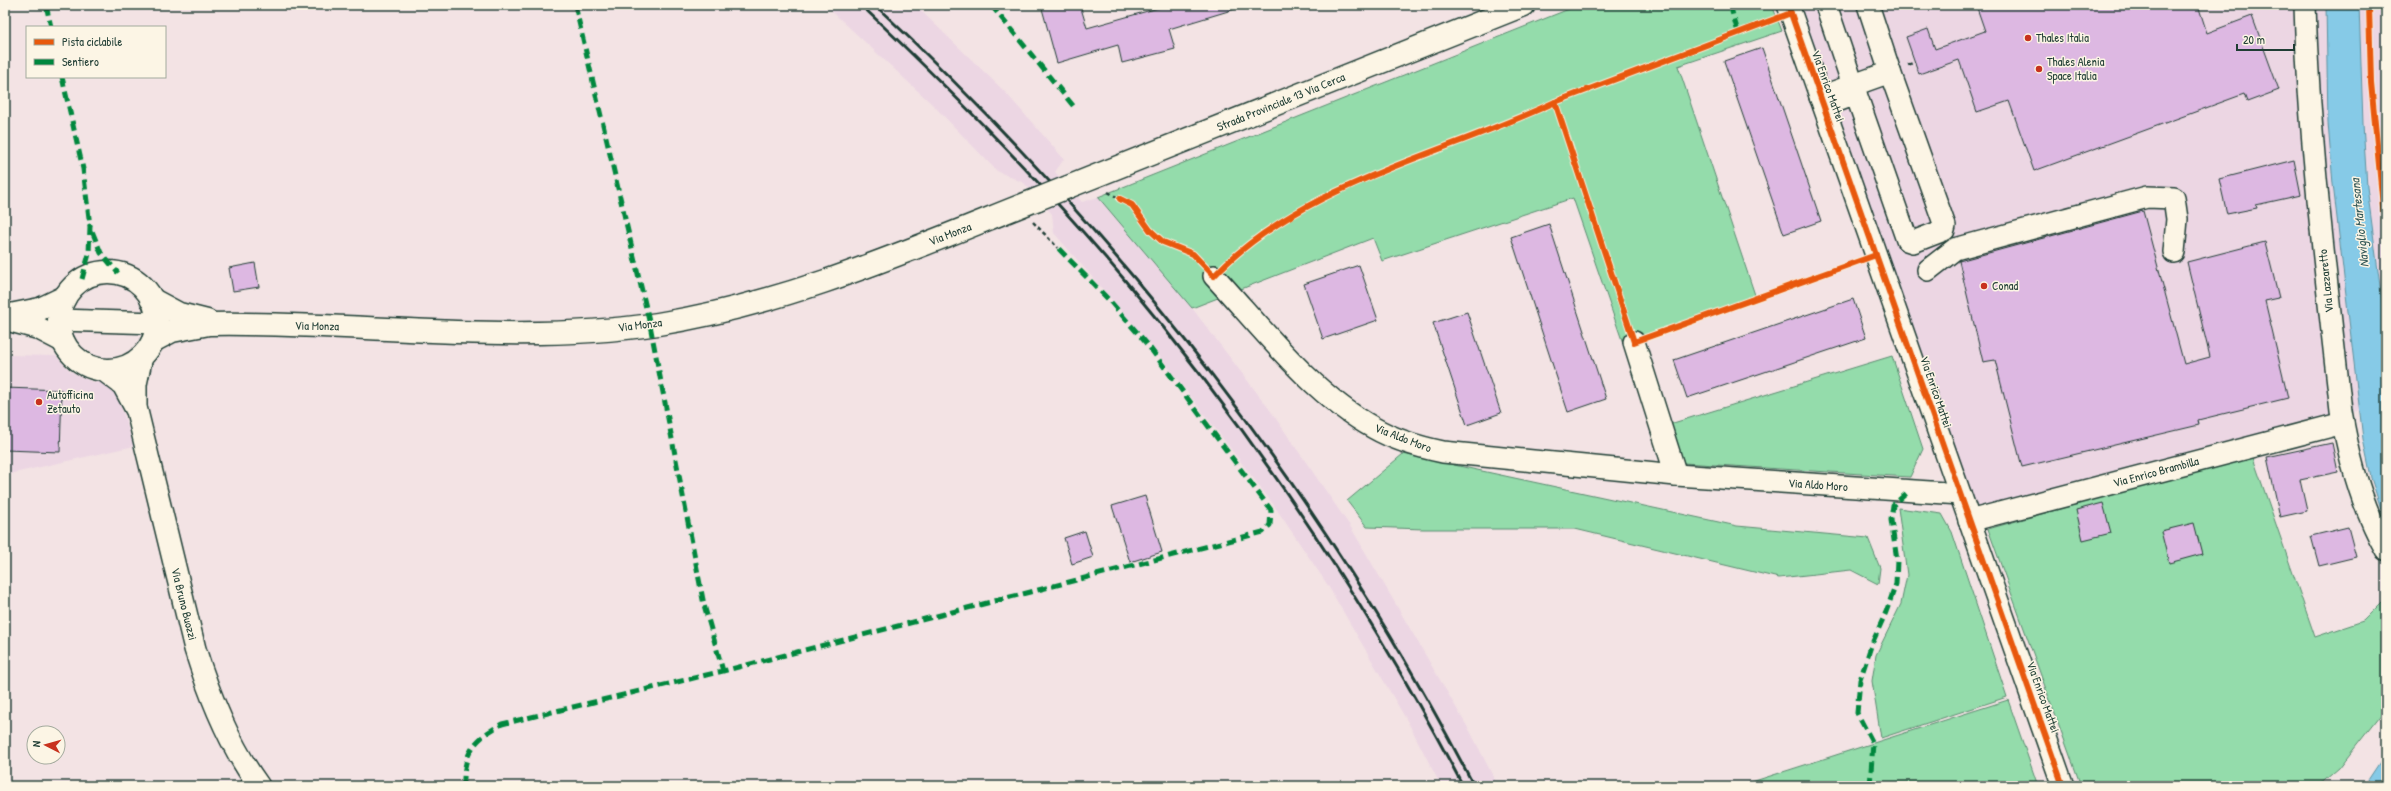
<svg xmlns="http://www.w3.org/2000/svg" width="2391" height="791" viewBox="0 0 2391 791" font-family="'Patrick Hand',sans-serif">
  <rect width="100%" height="100%" fill="#f3e3e4"/>
  <filter id="ink" filterUnits="userSpaceOnUse"><feTurbulence type="fractalNoise" baseFrequency=".025" numOctaves="2"/><feDisplacementMap in="SourceGraphic" scale="8" xChannelSelector="R" yChannelSelector="G"/><feConvolveMatrix kernelMatrix="1 2 1 2 8 2 1 2 1" color-interpolation-filters="sRGB"/></filter>
  <g filter="url(#ink)">
    <g fill="#ecd6e3">
      <path d="M 825,5 L 915,5 L 1005,92 L 1064,159 L 1055,172 L 1082,202 L 1098,197 L 1192,308 L 1270,410 L 1350,526 L 1471,733 L 1498,786 L 1441,786 L 1409,724 L 1327,584 L 1273,504 L 1152,346 L 1054,233 L 1052,214 L 1024,183 L 997,171 L 933,105 Z"/>
      <path d="M 1797,5 L 2386,5 L 2386,437 L 2367,408 L 1978,512 Z"/>
      <path d="M 5,355 L 56,356 L 70,371 L 81,377 L 93,382 L 113,383 L 134,446 L 5,475 Z"/>
    </g>
    <g fill="#94dcab" stroke="#5a8c70">
      <path d="M 1579,5 L 1772,5 L 1782,31 L 1678,66 L 1756,298 L 1624,346 L 1573,198 L 1382,261 L 1373,238 L 1192,308 L 1098,197 Z"/>
      <path d="M 1892,356 L 1923,449 L 1910,477 L 1684,463 L 1670,424 Z"/>
      <path d="M 1403,454 L 1737,526 L 1868,538 L 1880,568 L 1878,584 L 1851,570 L 1779,578 L 1575,529 L 1423,529 L 1367,527 L 1347,501 Z"/>
      <path d="M 2252,455 L 2315,637 L 2363,621 L 2386,598 L 2386,708 L 2339,768 L 2318,786 L 2081,786 L 1988,529 Z"/>
      <path d="M 1898,508 L 1942,514 L 1952,532 L 2007,697 L 1881,738 L 1872,681 L 1876,655 L 1901,604 L 1907,575 Z"/>
      <path d="M 2008,700 L 2038,786 L 1739,786 Z"/>
    </g>
    <g fill="#86cae7" stroke="#5d929f">
      <path d="M 2326,5 L 2359,5 L 2363,124 L 2367,187 L 2386,332 L 2386,524 L 2371,478 L 2363,439 L 2333,184 L 2328,123 Z"/>
      <path d="M 2386,753 L 2386,786 L 2364,786 Z"/>
    </g>
    <g fill="#ddb8e2" stroke="#1f3d34">
      <path d="M 1041,5 L 1080,5 L 1087,28 L 1169,5 L 1234,5 L 1235,9 L 1169,29 L 1175,49 L 1122,63 L 1118,45 L 1057,63 Z"/>
      <path d="M 1976,5 L 2198,5 L 2207,33 L 2252,16 L 2279,90 L 2247,102 L 2244,94 L 2034,171 L 2009,101 L 1977,112 L 1959,60 L 1919,74 L 1906,37 L 1928,29 L 1935,49 L 1985,31 Z"/>
      <path d="M 1762,48 L 1821,221 L 1784,234 L 1724,61 Z"/>
      <path d="M 2294,160 L 2301,195 L 2256,205 L 2257,208 L 2227,214 L 2219,179 Z"/>
      <path d="M 2143,211 L 2184,364 L 2210,357 L 2187,262 L 2265,242 L 2279,298 L 2265,301 L 2288,398 L 2198,420 L 2199,425 L 2022,467 L 1995,360 L 1983,362 L 1959,261 Z"/>
      <path d="M 1549,224 L 1606,399 L 1568,412 L 1511,237 Z"/>
      <path d="M 255,263 L 259,287 L 233,291 L 229,268 Z"/>
      <path d="M 1359,265 L 1378,320 L 1323,339 L 1304,284 Z"/>
      <path d="M 1853,299 L 1866,338 L 1687,398 L 1674,360 Z"/>
      <path d="M 1467,312 L 1501,413 L 1467,425 L 1433,323 Z"/>
      <path d="M 5,388 L 62,390 L 60,452 L 5,450 Z"/>
      <path d="M 2332,443 L 2338,472 L 2300,480 L 2307,511 L 2280,517 L 2267,457 Z"/>
      <path d="M 1145,496 L 1162,552 L 1130,562 L 1112,506 Z"/>
      <path d="M 2103,503 L 2111,533 L 2083,540 L 2076,510 Z"/>
      <path d="M 2194,523 L 2202,554 L 2169,563 L 2161,531 Z"/>
      <path d="M 2348,527 L 2356,557 L 2319,566 L 2311,536 Z"/>
      <path d="M 1085,531 L 1093,557 L 1072,564 L 1064,538 Z"/>
    </g>
    <g fill="none" stroke-linecap="round" stroke-linejoin="round">
      <g stroke="#1f3d34" stroke-width="24">
        <g id="minor">
          <path d="M 1788,5 L 2063,786"/>
          <path d="M 1826,5 L 1856,94"/>
          <path d="M 1868,5 L 1890,72"/>
          <path d="M 2305,5 C 2309,141 2326,276 2341,411 C 2349,460 2362,507 2386,550"/>
          <path d="M 1820,97 L 1890,72 L 1945,226 L 1944,230 L 1913,242 L 1907,240 L 1856,94 L 1824,106"/>
          <path d="M 1928,270 L 1955,249 L 2147,197 L 2174,198 L 2177,219 L 2174,252"/>
          <path d="M 1214,276 C 1262,328 1312,394 1374,428 C 1395,440 1419,447 1443,452 L 1676,475 L 1960,494"/>
          <path d="M 59,320 L 157,323"/>
          <path d="M 1634,342 L 1676,475"/>
          <path d="M 103,370 L 123,385 L 137,411 L 195,649 C 210,697 229,745 259,786"/>
          <path d="M 136,407 L 136,384 L 142,356"/>
          <path d="M 1969,521 L 2343,423"/>
        </g>
      </g>
      <g stroke="#1f3d34" stroke-width="25">
        <g id="major">
          <path d="M 1068,187 L 1524,5"/>
          <circle cx="108" cy="321" r="49"/>
          <path d="M 151,299 L 179,314 L 207,321"/>
          <path d="M 5,316 L 40,309 L 65,297"/>
          <path d="M 5,319 L 38,328 L 63,341"/>
          <path d="M 153,341 L 172,331 L 209,324 C 356,321 512,346 658,324 C 791,303 914,248 1038,199"/>
        </g>
      </g>
      <g stroke="#1f3d34" stroke-width="2.5" stroke-dasharray="4 3" stroke-linecap="butt">
        <path d="M 1908,65 L 1915,62"/>
        <path d="M 1108,192 L 1120,199"/>
        <path d="M 1033,222 L 1058,248"/>
      </g>
      <use href="#minor" stroke="#fcf5e5" stroke-width="21"/>
      <use href="#major" stroke="#fcf5e5" stroke-width="22"/>
      <g stroke="#1f3d34" stroke-width="3">
        <path d="M 861,5 C 953,92 1041,181 1123,278 C 1254,434 1368,605 1463,786"/>
        <path d="M 875,5 C 1119,234 1320,488 1474,786"/>
      </g>
      <g stroke="#1f3d34" stroke-width="25" stroke-linecap="butt">
        <path id="major-bridge" d="M 1038,199 L 1068,187"/>
      </g>
      <use href="#major-bridge" stroke="#fcf5e5" stroke-width="22"/>
      <g stroke="#00873e" stroke-width="5" stroke-dasharray="10 5" stroke-linecap="butt">
        <path d="M 46,5 L 51,27"/>
        <path d="M 575,5 L 650,325 L 704,605 L 723,671"/>
        <path d="M 991,5 L 1075,108"/>
        <path d="M 1730,5 L 1738,32"/>
        <path d="M 62,77 L 83,169 L 90,226"/>
        <path d="M 82,279 L 89,254 L 90,226 L 101,253 L 118,273"/>
        <path d="M 464,786 C 463,753 474,739 502,724 L 723,671 L 1263,532 L 1270,525 L 1271,510 L 1147,344 L 1109,300 L 1058,248"/>
        <path d="M 1870,786 L 1873,743 L 1857,713 L 1860,680 L 1871,646 L 1886,612 L 1896,584 L 1897,560 L 1891,520 L 1893,505 L 1908,492"/>
      </g>
      <g stroke="#fcf5e5" stroke-width="8">
        <g id="cycleway">
          <path d="M 1788,5 L 2063,786"/>
          <path d="M 2369,5 L 2371,82 L 2386,238"/>
          <path d="M 1555,102 L 1634,342 L 1876,255"/>
          <path d="M 1120,199 L 1132,205 L 1150,230 L 1163,242 L 1193,254 L 1214,276 C 1299,185 1445,154 1555,102 L 1791,13"/>
        </g>
      </g>
      <use href="#cycleway" stroke="#e8590c" stroke-width="6"/>
    </g>
  </g>
  <g fill="#c8321e" stroke="#fcf5e5" stroke-width="1.5">
    <circle cx="2028" cy="38" r="4"/>
    <circle cx="2039" cy="69" r="4"/>
    <circle cx="1984" cy="286" r="4"/>
    <circle cx="39" cy="402" r="4"/>
  </g>
  <g text-anchor="middle" stroke-width="3" stroke-linejoin="round" paint-order="stroke">
    <g font-size="12" fill="#1f3d34" stroke="#fcf5e5" text-anchor="start">
      <text x="2036" y="42">Thales Italia</text>
      <text x="2047" y="66">Thales Alenia<tspan x="2047" dy="14">Space Italia</tspan></text>
      <text x="1992" y="290">Conad</text>
      <text x="47" y="399">Autofficina<tspan x="47" dy="14">Zetauto</tspan></text>
    </g>
    <g font-size="12" fill="#1f3d34" stroke="#fcf5e5">
      <text transform="translate(1828 86) rotate(70)" y="4">Via Enrico Mattei</text>
      <text transform="translate(1281 102) rotate(-22)" y="4">Strada Provinciale 13 Via Cerca</text>
      <text transform="translate(950 234) rotate(-21)" y="4">Via Monza</text>
      <text transform="translate(2326 281) rotate(-96)" y="4">Via Lazzaretto</text>
      <text transform="translate(640 325) rotate(-7)" y="4">Via Monza</text>
      <text transform="translate(317 326) rotate(1)" y="4">Via Monza</text>
      <text transform="translate(1936 392) rotate(71)" y="4">Via Enrico Mattei</text>
      <text transform="translate(1403 438) rotate(21)" y="4">Via Aldo Moro</text>
      <text transform="translate(2156 472) rotate(-15)" y="4">Via Enrico Brambilla</text>
      <text transform="translate(1818 485) rotate(4)" y="4">Via Aldo Moro</text>
      <text transform="translate(184 604) rotate(76)" y="4">Via Bruno Buozzi</text>
      <text transform="translate(2043 697) rotate(70)" y="4">Via Enrico Mattei</text>
    </g>
    <g font-size="13" font-style="italic" fill="#345958" stroke="#fcf5e5">
      <text transform="translate(2359 223) rotate(-96)" y="5">Naviglio Martesana</text>
    </g>
  </g>
  <rect width="2391" height="791" fill="none" stroke="#fcf5e5" stroke-width="20"/>
  <rect x="10" y="10" width="2371" height="771" fill="none" stroke="#1f3d34" stroke-width="1.5" filter="url(#ink)"/>
  <rect x="26" y="26" width="140" height="52" fill="#fcf5e5" stroke="#a4ab9e"/>
  <rect x="34" y="39" width="20" height="6" fill="#e8590c" stroke="#a4ab9e"/>
  <text x="62" y="46" font-size="12" fill="#1f3d34">Pista ciclabile</text>
  <rect x="34" y="59" width="20" height="6" fill="#00873e" stroke="#a4ab9e"/>
  <text x="62" y="66" font-size="12" fill="#1f3d34">Sentiero</text>
  <g transform="translate(46 745) rotate(276)"><circle r="19" fill="#fcf5e5" stroke="#a4ab9e"/>
  <path d="M0-3L7 15L0 10L-7 15Z" fill="#c8321e"/>
  <text y="-6" font-size="11" font-weight="bold" text-anchor="middle" fill="#1f3d34">N</text>
  </g>
  <path d="M2237 44v6h57v-6" fill="none" stroke="#1f3d34" stroke-width="2"/>
  <text x="2243" y="44" font-size="12" fill="#1f3d34" stroke="#fcf5e5" stroke-width="3" paint-order="stroke">20 m</text>
</svg>
